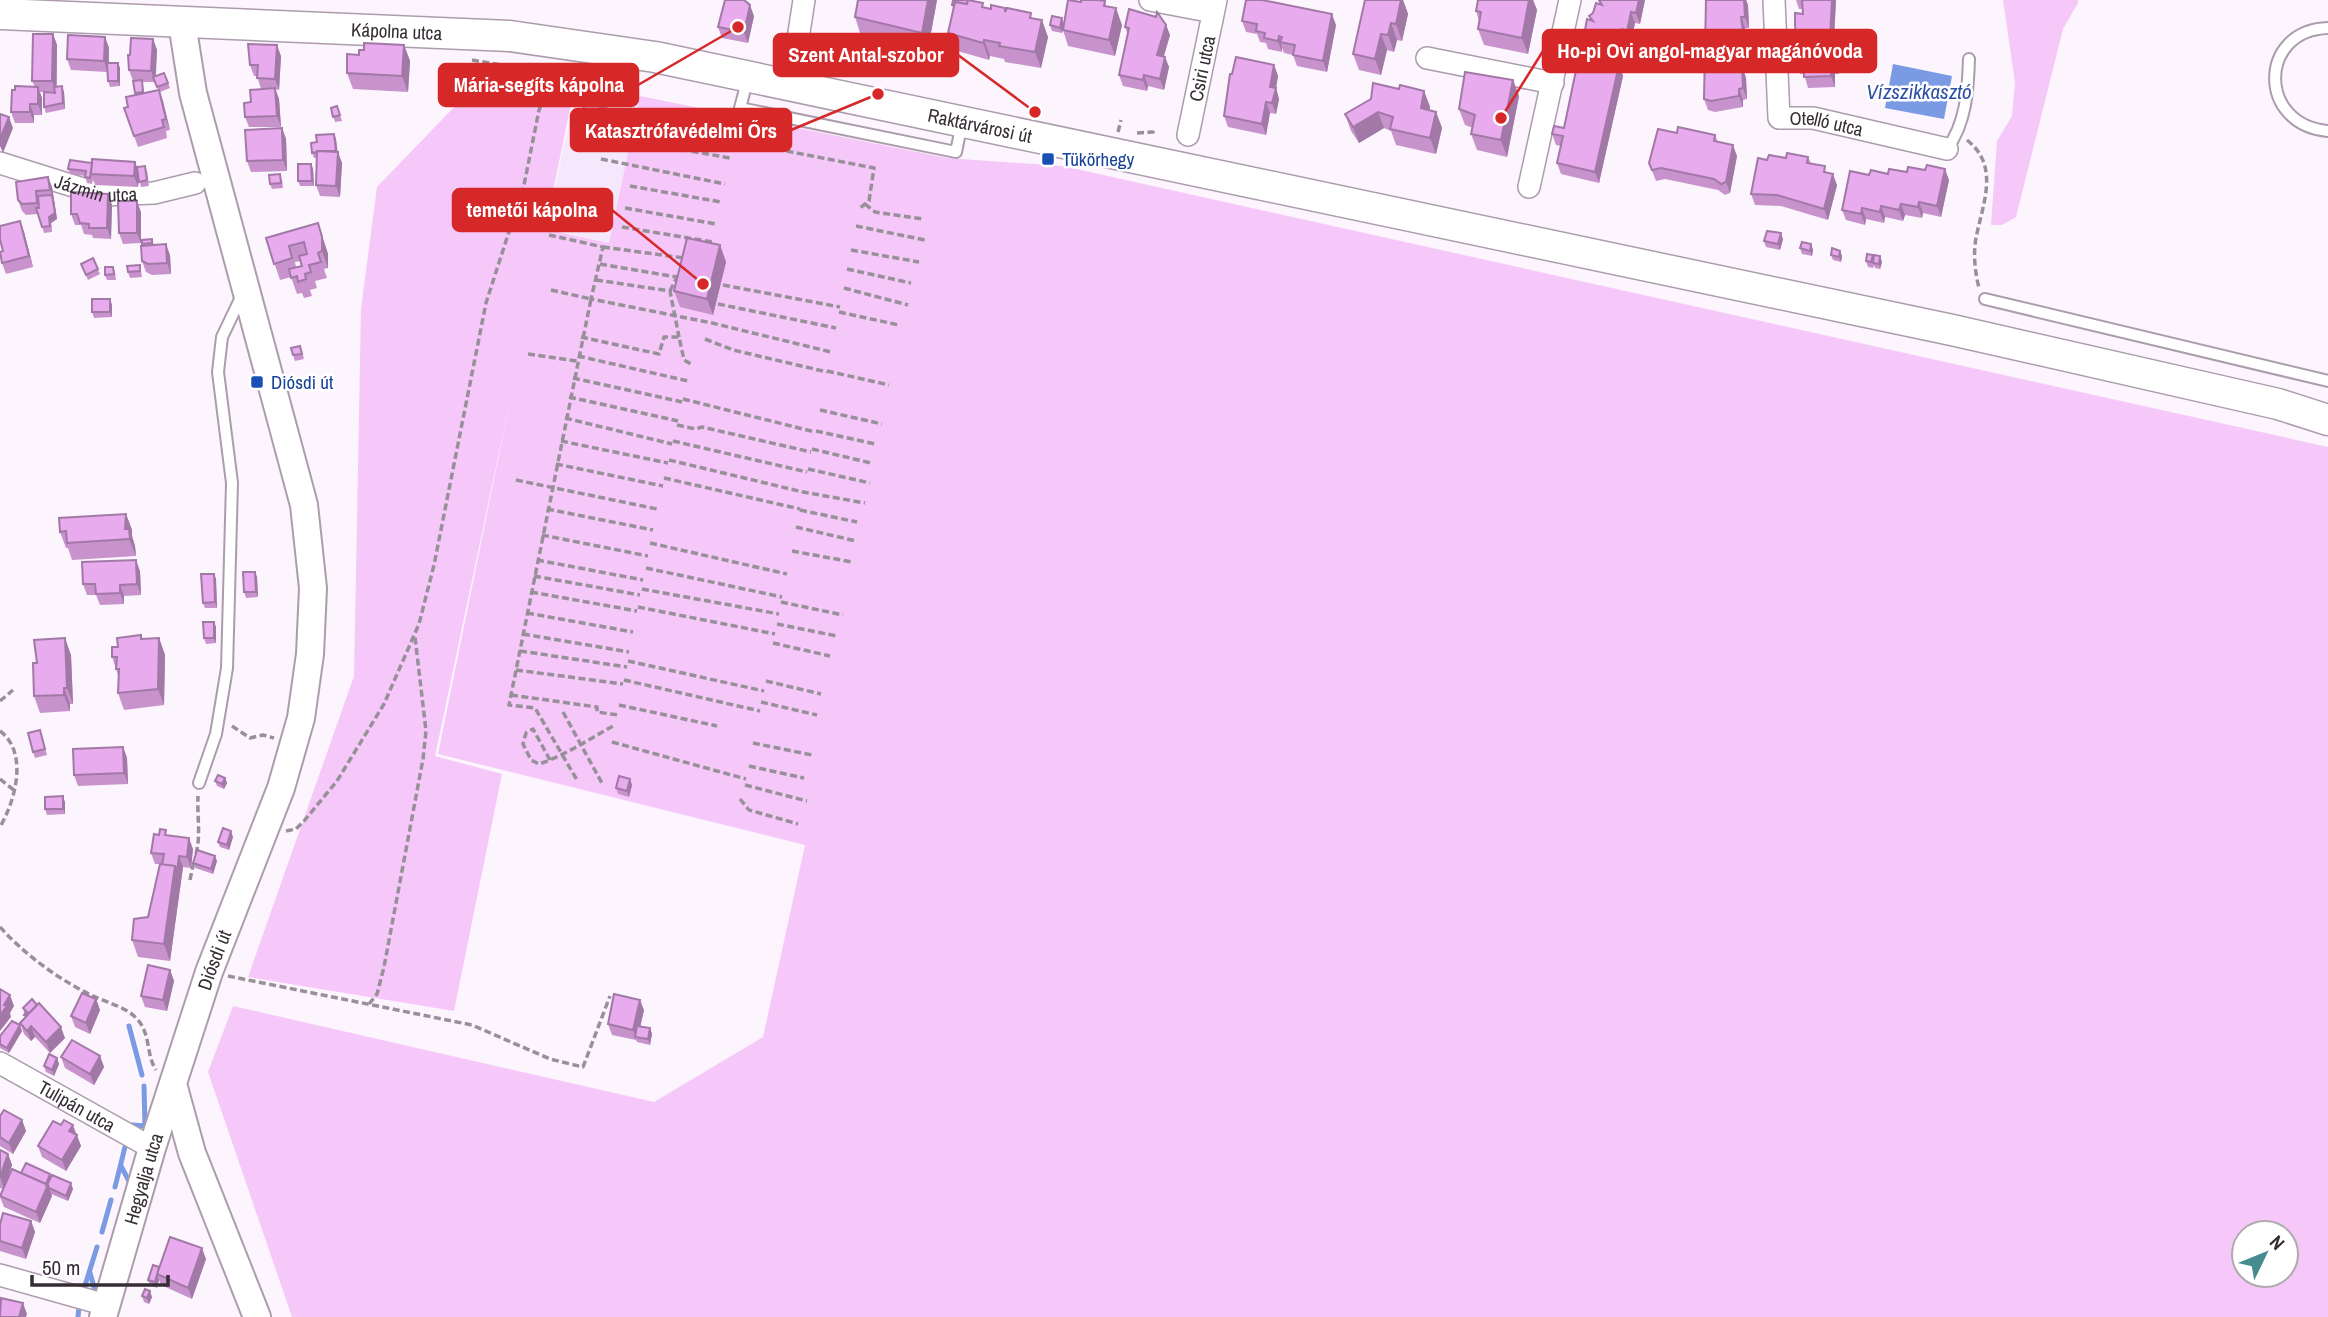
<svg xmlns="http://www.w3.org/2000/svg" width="2328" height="1317" viewBox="0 0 2328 1317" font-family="'Archivo Narrow',sans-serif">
  <rect width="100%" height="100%" fill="#fcf5fd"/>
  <path fill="#f6e8fc" d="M 578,83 L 640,97 L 609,243 L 546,228 Z"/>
  <g fill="#f5c8f9" fill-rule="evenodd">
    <path d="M 2003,0 L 2078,0 L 2078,3 L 2063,29 L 2016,217 L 2002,225 L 1991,225 L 1997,141 L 2012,116 L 2015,83 Z"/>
    <path d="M 485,75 L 575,85 L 545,229 L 609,243 L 640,96 L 947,158 L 1063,166 L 2328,447 L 2328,1317 L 292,1317 L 208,1072 L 233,1006 L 654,1102 L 763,1037 L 805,845 L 438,754 L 513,386 L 435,756 L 502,774 L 454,1011 L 248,977 L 354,676 L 361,309 L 377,187 ZM 2244,1233 L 2286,1233 L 2286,1275 L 2244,1275 Z"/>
  </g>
  <path fill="#7a9be3" d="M 1893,64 L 1952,76 L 1944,119 L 1885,108 Z"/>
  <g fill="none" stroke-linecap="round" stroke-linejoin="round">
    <g stroke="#7a9be3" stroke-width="5">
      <path d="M 129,1026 L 142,1075"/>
      <path d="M 132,1125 L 145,1126 L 144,1086"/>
      <path d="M 121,1166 L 131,1185"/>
      <path d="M 115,1187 L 125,1147"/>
      <path d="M 102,1232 L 111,1200"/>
      <path d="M 90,1273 L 95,1290"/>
      <path d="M 83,1292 L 97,1247"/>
      <path d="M 78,1317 L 79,1307"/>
    </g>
    <g stroke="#ac9cae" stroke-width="14">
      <g id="service">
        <path d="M 2328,28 C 2258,30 2257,125 2328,131"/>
        <path d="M 748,78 L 740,108 L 956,152 L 962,123"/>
        <path d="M 1947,149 C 1966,123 1968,91 1969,59"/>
        <path d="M 1985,299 L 2328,381"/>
        <path d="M 199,783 L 216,734 L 227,668 L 232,483 L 218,372 L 222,337 L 244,291"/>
      </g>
    </g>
    <g stroke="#ac9cae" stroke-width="24">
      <g id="minor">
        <path d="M 1150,0 L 1213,12"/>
        <path id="s1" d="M 1774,0 L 1779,118 L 1813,118 L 1947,149"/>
        <path d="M 1427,58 L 1553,83"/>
        <path d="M 791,84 L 804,0"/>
        <path id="s2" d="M 1188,135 L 1216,0"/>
        <path id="s3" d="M 0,163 L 102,195 L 154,193 L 195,183"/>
        <path d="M 1529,187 L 1570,0"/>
        <path id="s4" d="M 0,1063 L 152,1148"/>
        <path d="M 0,1275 L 106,1305"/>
      </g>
    </g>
    <g stroke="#ac9cae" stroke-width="30">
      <g id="tertiary">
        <path d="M 173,1084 L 192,1153 L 257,1317"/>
        <path id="s5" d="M 103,1317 L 152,1148 L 209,972 L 281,788 L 301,718 L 310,654 L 313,588 L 304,505 L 193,93 L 182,23"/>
      </g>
    </g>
    <g stroke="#ac9cae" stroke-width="33">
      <g id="secondary">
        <path id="s6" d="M 0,14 L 510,36 L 655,57 L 1952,330 L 2278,404 L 2328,420"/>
      </g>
    </g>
    <g stroke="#979098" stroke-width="3.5" stroke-dasharray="7 3.5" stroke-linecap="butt">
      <path d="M 472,60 L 622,85"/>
      <path d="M 644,122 L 725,137 L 733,144"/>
      <path d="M 1118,132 L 1121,120"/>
      <path d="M 1137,133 L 1153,132 L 1154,128"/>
      <path d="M 1967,140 C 2000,166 1983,203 1976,238 C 1973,254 1975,272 1979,288"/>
      <path d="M 735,141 L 874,168 L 869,201 L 860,208"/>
      <path d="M 640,142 L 730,158"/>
      <path d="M 601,159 L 725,184"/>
      <path d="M 630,186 L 721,202"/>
      <path d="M 865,204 L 875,212 L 923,219"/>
      <path d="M 625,208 L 716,224"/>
      <path d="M 856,226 L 925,240"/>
      <path d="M 622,227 L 713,242"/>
      <path d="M 549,235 L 603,247 L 591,299 L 712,323 L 831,352"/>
      <path d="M 603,247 L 684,258"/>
      <path d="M 851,250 L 919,262"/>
      <path d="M 600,264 L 677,277 L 679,275"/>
      <path d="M 847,269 L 911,283"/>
      <path d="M 596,280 L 670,291 L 679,337"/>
      <path d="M 723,285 L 840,307"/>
      <path d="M 844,288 L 908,305"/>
      <path d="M 551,290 L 591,299 L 509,705 L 535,708 L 577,780"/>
      <path d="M 670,291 L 677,277"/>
      <path d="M 718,304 L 836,328"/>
      <path d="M 839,312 L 899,325"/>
      <path d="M 581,337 L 659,354 L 664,337 L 679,337 L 684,360 L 693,365"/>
      <path d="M 705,339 L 733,350 L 827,372"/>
      <path d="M 528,354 L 577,361"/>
      <path d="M 578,356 L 688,381"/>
      <path d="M 827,371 L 889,385"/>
      <path d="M 573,378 L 682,402"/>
      <path d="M 569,397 L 678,421"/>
      <path d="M 683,399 L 815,432"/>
      <path d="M 820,410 L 882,424"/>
      <path d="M 565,418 L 672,444"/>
      <path d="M 677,425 L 696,429 L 702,427 L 811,452"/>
      <path d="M 816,431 L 875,444"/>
      <path d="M 561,441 L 668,463"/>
      <path d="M 673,441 L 807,472"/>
      <path d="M 812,449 L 871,463"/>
      <path d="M 669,460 L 803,492 L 865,503"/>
      <path d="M 556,464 L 663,486"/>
      <path d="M 808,469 L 870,483"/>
      <path d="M 664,478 L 800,509"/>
      <path d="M 516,480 L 657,509"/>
      <path d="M 547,509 L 653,530"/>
      <path d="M 800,510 L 857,522"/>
      <path d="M 796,527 L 856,541"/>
      <path d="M 542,535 L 648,556"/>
      <path d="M 650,543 L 787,574"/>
      <path d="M 792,551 L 852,562"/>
      <path d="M 537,560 L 643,580"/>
      <path d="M 646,568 L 782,597"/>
      <path d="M 534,576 L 640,595"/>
      <path d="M 642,589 L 779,614"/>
      <path d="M 531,592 L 637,611"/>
      <path d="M 781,602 L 843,615"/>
      <path d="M 638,607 L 775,634"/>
      <path d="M 527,613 L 633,632"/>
      <path d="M 777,624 L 837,636"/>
      <path d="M 523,634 L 629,652"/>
      <path d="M 773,643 L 830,656"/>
      <path d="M 520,651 L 627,667"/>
      <path d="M 628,661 L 764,691"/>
      <path d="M 516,670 L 623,684"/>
      <path d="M 624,680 L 760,711"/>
      <path d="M 766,681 L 821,694"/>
      <path d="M 511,695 L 597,707 L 597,712 L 618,715"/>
      <path d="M 0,701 L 13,690"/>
      <path d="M 761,702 L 817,715"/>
      <path d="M 619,705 L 717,726"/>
      <path d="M 563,712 L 603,785"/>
      <path d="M 232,726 L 250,738 L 263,735 L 274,738"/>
      <path d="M 0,731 C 29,753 15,801 0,827"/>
      <path d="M 612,742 L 746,779"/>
      <path d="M 753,743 L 812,755"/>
      <path d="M 550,760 L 533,729 L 526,733 L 523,744 L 531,760 L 539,764 C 566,755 591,738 615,725"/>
      <path d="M 749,766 L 804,778"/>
      <path d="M 0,779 L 15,791"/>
      <path d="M 745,785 L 807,801"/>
      <path d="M 740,799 L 749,810 L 798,824"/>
      <path d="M 286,831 L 296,829 L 304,821 L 337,781 L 384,704 L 419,624 L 434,565 L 486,303 L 524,185 L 539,110 L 546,95 L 566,77"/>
      <path d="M 196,854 C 201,835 197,816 198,796"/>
      <path d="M 190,880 L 194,861"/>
      <path d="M 0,927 C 24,954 58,979 91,995 C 105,1002 123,1006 134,1016 C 152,1032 145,1053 156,1070"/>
      <path d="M 228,976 L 472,1025 L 550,1059 L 583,1067 L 610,996"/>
      <path d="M 369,1004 L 377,994 L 384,967 L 423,759 L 426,731 L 415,637"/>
    </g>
    <use href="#service" stroke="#fff" stroke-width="10"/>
    <use href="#minor" stroke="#fff" stroke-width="21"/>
    <use href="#tertiary" stroke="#fff" stroke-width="26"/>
    <use href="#secondary" stroke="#fff" stroke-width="30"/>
  </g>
  <g fill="#c893cd" fill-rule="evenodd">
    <path d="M 937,0 L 928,49 L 860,33 L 855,17 Z"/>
    <path d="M 953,0 L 973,0 L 985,8 L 991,9 L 1005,8 L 1006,10 L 1033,18 L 1048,37 L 1041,68 L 1005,62 L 1004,59 L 990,56 L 989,60 L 954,50 L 948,33 L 953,8 L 952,5 Z"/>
    <path d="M 1365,0 L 1403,0 L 1408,14 L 1402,41 L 1397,40 L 1394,52 L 1387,50 L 1381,75 L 1359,70 L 1353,54 Z"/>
    <path d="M 1478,0 L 1533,0 L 1537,10 L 1528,54 L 1484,45 L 1478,29 L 1479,21 L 1476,11 Z"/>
    <path d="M 1598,0 L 1645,0 L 1640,24 L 1635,23 L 1631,42 L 1626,40 L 1622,58 L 1586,52 L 1579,33 L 1585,30 L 1590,20 L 1589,16 L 1593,13 L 1600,4 Z"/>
    <path d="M 1704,0 L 1746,0 L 1748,5 L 1749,28 L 1745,28 L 1750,64 L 1746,64 L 1747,71 L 1744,71 L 1746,78 L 1747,99 L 1743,100 L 1743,107 L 1715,112 L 1708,110 L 1704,99 L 1706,1 Z"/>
    <path d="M 1796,0 L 1836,0 L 1834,38 L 1838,48 L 1839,74 L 1835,74 L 1835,87 L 1808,88 L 1804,74 L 1800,74 L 1796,64 L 1804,49 L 1803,46 L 1800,46 L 1796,35 L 1803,14 L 1803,9 L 1799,9 Z"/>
    <path d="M 1105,1 L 1106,7 L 1122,25 L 1115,56 L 1068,46 L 1063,30 L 1062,33 L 1052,31 L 1050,25 L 1064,23 L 1081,2 Z"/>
    <path d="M 754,16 L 748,43 L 722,38 L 718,27 Z"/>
    <path d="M 1242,21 L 1336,25 L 1327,72 L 1297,66 L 1293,55 L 1284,53 L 1282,48 L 1282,52 L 1268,49 L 1266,43 L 1260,42 L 1257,34 L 1246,32 Z"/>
    <path d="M 1166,25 L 1170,35 L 1164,56 L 1169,67 L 1164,90 L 1148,86 L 1147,91 L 1123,86 L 1119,75 L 1128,35 L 1125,27 Z"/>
    <path d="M 53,34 L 57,45 L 57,87 L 64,92 L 65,109 L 46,113 L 44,107 L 55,92 L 40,92 L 42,98 L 42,115 L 34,115 L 34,123 L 15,123 L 11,112 L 15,90 L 35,87 L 32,81 Z"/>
    <path d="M 105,37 L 109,48 L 109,63 L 118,63 L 120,68 L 120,86 L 110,87 L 108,81 L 107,72 L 71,70 L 67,59 Z"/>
    <path d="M 153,39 L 157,50 L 156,76 L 164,73 L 170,88 L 160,92 L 170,130 L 166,131 L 167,138 L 138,147 L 124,108 L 128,107 L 136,95 L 133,81 L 129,70 L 130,55 ZM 142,82 L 155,82 L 158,90 L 144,93 Z"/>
    <path d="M 404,45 L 410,61 L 408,92 L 353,89 L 347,73 L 359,55 L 364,50 Z"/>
    <path d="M 281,56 L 279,90 L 275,89 L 279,99 L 281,127 L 249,127 L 245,117 L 251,102 L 261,89 L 257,76 L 254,76 L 250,65 Z"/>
    <path d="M 1603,61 L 1619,65 L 1623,76 L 1599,183 L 1561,174 L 1557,163 L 1561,146 L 1556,145 L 1552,134 L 1564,128 Z"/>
    <path d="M 1274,65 L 1278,76 L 1276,88 L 1279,99 L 1276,114 L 1270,113 L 1266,135 L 1228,127 L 1224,116 L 1232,74 Z"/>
    <path d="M 1513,80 L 1519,96 L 1507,157 L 1477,150 L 1471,134 L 1473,128 L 1465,125 L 1459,109 Z"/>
    <path d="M 1399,89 L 1424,91 L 1430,107 L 1429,110 L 1436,112 L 1442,128 L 1436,154 L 1396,145 L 1391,131 L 1384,128 L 1359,143 L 1351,131 L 1345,114 Z"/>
    <path d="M 605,91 L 609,102 L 595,148 L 576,144 L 572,133 L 581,124 Z"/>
    <path d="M 337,106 L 342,121 L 335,122 L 331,108 Z"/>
    <path d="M 282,128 L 286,139 L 287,171 L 251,172 L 247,161 Z"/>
    <path d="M 1677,133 L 1715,135 L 1718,142 L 1737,156 L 1730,193 L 1725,195 L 1718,190 L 1665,179 L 1656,181 L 1649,163 Z"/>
    <path d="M 334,134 L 336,139 L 337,152 L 342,163 L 340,197 L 320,196 L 316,185 L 317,158 L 314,158 L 312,153 L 317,142 Z"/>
    <path d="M 1808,157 L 1811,163 L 1827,172 L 1837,185 L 1828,220 L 1781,206 L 1755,205 L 1751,194 L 1767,160 Z"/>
    <path d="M 135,162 L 137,167 L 147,171 L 149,186 L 141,187 L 139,177 L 138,187 L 95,185 L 93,178 L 92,184 L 87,183 L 85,176 L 70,174 L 68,169 L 92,163 Z"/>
    <path d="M 311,164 L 313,169 L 314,186 L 300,186 L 298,181 Z"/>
    <path d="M 1888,174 L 1949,180 L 1941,217 L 1923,213 L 1922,218 L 1905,215 L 1903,221 L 1885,217 L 1884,223 L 1866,219 L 1865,225 L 1846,220 L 1842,210 L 1869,175 Z"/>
    <path d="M 48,177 L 52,187 L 57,219 L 51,223 L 52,232 L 44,233 L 38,214 L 26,215 L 22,211 L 18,200 Z"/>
    <path d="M 282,179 L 283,188 L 272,189 L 270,184 Z"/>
    <path d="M 108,194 L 112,205 L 111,239 L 93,238 L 92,235 L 84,234 L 81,225 L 75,225 L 71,214 Z"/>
    <path d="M 141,212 L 141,243 L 123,244 L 119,233 Z"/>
    <path d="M 20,221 L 24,232 L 33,267 L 6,274 L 2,263 L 3,251 Z"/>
    <path d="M 318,223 L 328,254 L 328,268 L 324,269 L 327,278 L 315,281 L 317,288 L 310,290 L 312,296 L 304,298 L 302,293 L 297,294 L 291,277 L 280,280 L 266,238 ZM 301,261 L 302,266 L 296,267 L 295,262 Z"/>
    <path d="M 152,239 L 154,245 L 170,255 L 171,274 L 152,275 L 146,272 L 142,261 L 143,246 L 142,240 Z"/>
    <path d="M 1783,239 L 1780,250 L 1766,247 L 1764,241 Z"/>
    <path d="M 1811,244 L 1813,250 L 1812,256 L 1802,254 L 1800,248 Z"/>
    <path d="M 720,245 L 726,262 L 713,315 L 680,307 L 674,291 Z"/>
    <path d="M 1840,251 L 1842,256 L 1841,262 L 1833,260 L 1831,255 Z"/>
    <path d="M 93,258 L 100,274 L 88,280 L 81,264 Z"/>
    <path d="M 1874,258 L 1882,262 L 1880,269 L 1875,268 L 1874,265 L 1873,268 L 1868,267 L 1866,261 Z"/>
    <path d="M 140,265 L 142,277 L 130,278 L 128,272 Z"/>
    <path d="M 113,267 L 115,272 L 116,280 L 107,280 L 105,275 Z"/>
    <path d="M 110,299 L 112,305 L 112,317 L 94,318 L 92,312 Z"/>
    <path d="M 302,351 L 304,359 L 295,361 L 293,355 Z"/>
    <path d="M 126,514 L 132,530 L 132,536 L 135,546 L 136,556 L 72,560 L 68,548 L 66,548 L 60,532 Z"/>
    <path d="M 140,571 L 141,595 L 124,596 L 124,604 L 100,605 L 96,595 L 87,595 L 83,584 Z"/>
    <path d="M 214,574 L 216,579 L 217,608 L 205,608 L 203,603 Z"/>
    <path d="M 257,577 L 258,597 L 246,598 L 244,592 Z"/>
    <path d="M 214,622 L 216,627 L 216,643 L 206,644 L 204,638 Z"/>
    <path d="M 159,638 L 165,655 L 164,705 L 124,710 L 118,693 L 119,678 L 112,657 L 118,647 L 143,639 Z"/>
    <path d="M 71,655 L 73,704 L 70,704 L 70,711 L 40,713 L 34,696 Z"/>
    <path d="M 40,730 L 47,755 L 35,758 L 33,752 Z"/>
    <path d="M 123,747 L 127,758 L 128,784 L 78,786 L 74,775 Z"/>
    <path d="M 225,778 L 227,783 L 224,789 L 217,786 L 215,781 Z"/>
    <path d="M 630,779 L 632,785 L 629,797 L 618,794 L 616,788 Z"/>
    <path d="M 65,802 L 65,814 L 47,815 L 45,809 Z"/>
    <path d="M 168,836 L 193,849 L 191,868 L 183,867 L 170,961 L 138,957 L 132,940 L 148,917 L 160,864 L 155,864 L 151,853 Z"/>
    <path d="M 233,837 L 229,850 L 220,847 L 218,842 Z"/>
    <path d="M 217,861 L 213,874 L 195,868 L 193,863 Z"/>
    <path d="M 170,970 L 174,981 L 167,1011 L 145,1007 L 141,996 Z"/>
    <path d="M 96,999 L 100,1010 L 90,1034 L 75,1027 L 71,1016 Z"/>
    <path d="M 23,1008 L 65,1038 L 50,1053 L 35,1037 L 31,1041 L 24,1034 L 20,1023 L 25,1017 Z"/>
    <path d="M 644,1010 L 640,1026 L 650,1028 L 652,1034 L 650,1045 L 637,1042 L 636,1040 L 612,1035 L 608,1024 Z"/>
    <path d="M 22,1031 L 9,1053 L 0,1048 L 0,1036 Z"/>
    <path d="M 100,1056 L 104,1067 L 94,1085 L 65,1068 L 61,1057 Z"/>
    <path d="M 57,1058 L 59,1064 L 54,1076 L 46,1072 L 44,1066 Z"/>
    <path d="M 0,1116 L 22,1120 L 26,1131 L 13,1154 L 0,1146 Z"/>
    <path d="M 76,1135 L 81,1146 L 66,1171 L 42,1157 L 38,1146 Z"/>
    <path d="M 0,1150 L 8,1154 L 12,1165 L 7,1178 L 21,1173 L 51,1176 L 73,1189 L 68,1201 L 51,1194 L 52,1196 L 40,1223 L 4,1207 L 0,1197 L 3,1189 L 0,1188 Z"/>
    <path d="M 31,1221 L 35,1232 L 26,1259 L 0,1251 L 0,1224 Z"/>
    <path d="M 206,1259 L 192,1299 L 161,1285 L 159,1280 L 157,1288 L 150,1285 L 148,1280 L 159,1267 Z"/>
    <path d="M 142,1296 L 152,1297 L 149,1304 L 144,1302 Z"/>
  </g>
  <g fill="#a278a7">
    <path d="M 928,0 L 937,0 L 928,49 L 922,33 Z"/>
    <path d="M 1401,0 L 1403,0 L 1408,14 L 1402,41 L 1396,24 Z"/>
    <path d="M 1529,0 L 1533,0 L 1537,10 L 1528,54 L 1522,38 Z"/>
    <path d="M 1639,0 L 1645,0 L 1640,24 L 1636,13 Z"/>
    <path d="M 1744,0 L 1746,0 L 1748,5 L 1749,28 L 1745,17 Z"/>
    <path d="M 1832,0 L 1836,0 L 1834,38 L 1838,48 L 1839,74 L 1835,63 L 1830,37 Z"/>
    <path d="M 750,5 L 754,16 L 748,43 L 744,32 Z"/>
    <path d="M 1116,8 L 1122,25 L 1115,56 L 1109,40 Z"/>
    <path d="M 1631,12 L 1635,23 L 1631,42 L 1627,31 Z"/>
    <path d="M 1332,14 L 1336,25 L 1327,72 L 1323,61 Z"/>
    <path d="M 1741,17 L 1745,28 L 1750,64 L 1746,53 Z"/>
    <path d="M 1062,18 L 1064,24 L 1062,33 L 1060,28 Z"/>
    <path d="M 1042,20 L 1048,37 L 1041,68 L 1035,52 Z"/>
    <path d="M 1391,23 L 1397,40 L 1394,52 L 1388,35 Z"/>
    <path d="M 1166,25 L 1170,35 L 1161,65 L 1157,55 Z"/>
    <path d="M 1622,29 L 1626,40 L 1622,58 L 1618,48 Z"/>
    <path d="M 53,34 L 57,45 L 56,92 L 52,81 Z"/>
    <path d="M 1381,34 L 1387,50 L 1381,75 L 1375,59 Z"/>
    <path d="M 1279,36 L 1282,48 L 1282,52 L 1278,41 Z"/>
    <path d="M 105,37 L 109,48 L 108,72 L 104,61 Z"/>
    <path d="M 153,39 L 157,50 L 155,82 L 151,71 Z"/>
    <path d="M 984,40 L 990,56 L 989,60 L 983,43 Z"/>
    <path d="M 277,45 L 281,56 L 279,90 L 275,79 Z"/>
    <path d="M 404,45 L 410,61 L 408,92 L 402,76 Z"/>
    <path d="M 1742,53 L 1746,64 L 1747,71 L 1743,60 Z"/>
    <path d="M 1165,57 L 1169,67 L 1164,90 L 1160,79 Z"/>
    <path d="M 1739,60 L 1746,78 L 1747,99 L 1743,88 Z"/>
    <path d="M 118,63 L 120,68 L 120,86 L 118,81 Z"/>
    <path d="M 1831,63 L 1835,74 L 1835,87 L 1831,76 Z"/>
    <path d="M 1274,65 L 1278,76 L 1276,88 L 1279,99 L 1276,114 L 1272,103 L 1270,87 Z"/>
    <path d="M 1619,65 L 1623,76 L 1599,183 L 1595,172 Z"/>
    <path d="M 1144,75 L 1148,86 L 1147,91 L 1143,80 Z"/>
    <path d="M 1513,80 L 1519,96 L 1507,157 L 1501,140 Z"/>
    <path d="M 62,86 L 64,92 L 65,109 L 63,103 Z"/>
    <path d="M 38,87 L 42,98 L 42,115 L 38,104 Z"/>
    <path d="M 275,88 L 279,99 L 281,127 L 277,116 Z"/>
    <path d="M 1739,89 L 1743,100 L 1743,107 L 1739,96 Z"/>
    <path d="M 159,90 L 163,101 L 170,130 L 166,119 Z"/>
    <path d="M 605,91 L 609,102 L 595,148 L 591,137 Z"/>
    <path d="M 1424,91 L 1430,107 L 1427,125 L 1421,108 Z"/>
    <path d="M 1266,102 L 1270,113 L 1266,135 L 1262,124 Z"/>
    <path d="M 30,104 L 34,115 L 34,123 L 30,112 Z"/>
    <path d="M 1378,112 L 1384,128 L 1359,143 L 1353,127 Z"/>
    <path d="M 1436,112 L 1442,128 L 1436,154 L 1430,138 Z"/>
    <path d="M 9,117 L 13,128 L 3,153 L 0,146 L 0,139 Z"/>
    <path d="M 282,128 L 286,139 L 287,171 L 283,160 Z"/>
    <path d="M 334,134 L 336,139 L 338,155 L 338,152 L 342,163 L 340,197 L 336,186 L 338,156 L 336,151 Z"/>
    <path d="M 1733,145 L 1737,156 L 1730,193 L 1726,182 Z"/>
    <path d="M 135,162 L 139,173 L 138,187 L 134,176 Z"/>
    <path d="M 311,164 L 313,169 L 314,186 L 312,181 Z"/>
    <path d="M 1945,169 L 1949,180 L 1941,217 L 1937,206 Z"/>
    <path d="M 1833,174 L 1837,185 L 1828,220 L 1824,209 Z"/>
    <path d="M 48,177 L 52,187 L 57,219 L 51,223 L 52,232 L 49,217 L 52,195 L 50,190 Z"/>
    <path d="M 108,194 L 112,205 L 111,239 L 107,228 Z"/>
    <path d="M 137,201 L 141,212 L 141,243 L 137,233 Z"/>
    <path d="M 1919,202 L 1923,213 L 1922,218 L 1918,207 Z"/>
    <path d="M 1901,204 L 1905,215 L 1903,221 L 1899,210 Z"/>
    <path d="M 1881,206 L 1885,217 L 1884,223 L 1880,212 Z"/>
    <path d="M 1862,208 L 1866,219 L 1865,225 L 1861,214 Z"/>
    <path d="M 20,221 L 24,232 L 33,267 L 29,256 Z"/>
    <path d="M 318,223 L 328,254 L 328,268 L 322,251 Z"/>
    <path d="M 1781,233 L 1783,239 L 1780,250 L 1778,244 Z"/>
    <path d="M 166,244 L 170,255 L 171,274 L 167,263 Z"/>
    <path d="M 1811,244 L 1813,250 L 1812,256 L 1810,251 Z"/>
    <path d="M 720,245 L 726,262 L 713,315 L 707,299 Z"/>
    <path d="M 1840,251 L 1842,256 L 1841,262 L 1839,257 Z"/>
    <path d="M 1880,256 L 1882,262 L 1880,269 L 1879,264 Z"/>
    <path d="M 110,299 L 112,305 L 112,317 L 110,312 Z"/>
    <path d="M 126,514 L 132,530 L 132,536 L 135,546 L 136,556 L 125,529 Z"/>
    <path d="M 136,560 L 140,571 L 141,595 L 137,584 Z"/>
    <path d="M 255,572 L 257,577 L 258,597 L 256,592 Z"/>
    <path d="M 214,574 L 216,579 L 217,608 L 215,602 Z"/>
    <path d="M 120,585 L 124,596 L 124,604 L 120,593 Z"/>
    <path d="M 214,622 L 216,627 L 216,643 L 214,638 Z"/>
    <path d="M 65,638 L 71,655 L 73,704 L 67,688 Z"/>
    <path d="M 159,638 L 165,655 L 164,705 L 158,689 Z"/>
    <path d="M 64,688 L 70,704 L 70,711 L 64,695 Z"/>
    <path d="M 123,747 L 127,758 L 128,784 L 124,773 Z"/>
    <path d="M 225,778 L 227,783 L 224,789 L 222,784 Z"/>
    <path d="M 630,779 L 632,785 L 629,797 L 627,791 Z"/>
    <path d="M 63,796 L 65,802 L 65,814 L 63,809 Z"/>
    <path d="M 231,831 L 233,837 L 229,850 L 227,845 Z"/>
    <path d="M 189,838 L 193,849 L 191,868 L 187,857 Z"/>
    <path d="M 179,856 L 183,867 L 170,961 L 164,944 L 175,866 Z"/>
    <path d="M 215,856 L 217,861 L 213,874 L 211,869 Z"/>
    <path d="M 170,970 L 174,981 L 167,1011 L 163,1000 Z"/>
    <path d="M 10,995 L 14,1006 L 10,1013 L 11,1017 L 0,1031 L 0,1015 L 4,1005 Z"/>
    <path d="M 96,999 L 100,1010 L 90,1034 L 86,1023 Z"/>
    <path d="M 640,1000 L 644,1010 L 638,1037 L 636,1037 L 633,1030 Z"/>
    <path d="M 20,1025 L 22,1031 L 9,1053 L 7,1048 Z"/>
    <path d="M 31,1026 L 35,1037 L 31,1041 L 27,1031 Z"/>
    <path d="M 61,1027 L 65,1038 L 50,1053 L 46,1042 Z"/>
    <path d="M 650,1028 L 652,1034 L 650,1045 L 648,1039 Z"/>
    <path d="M 100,1056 L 104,1067 L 94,1085 L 90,1074 Z"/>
    <path d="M 57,1058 L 59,1064 L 54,1076 L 52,1070 Z"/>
    <path d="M 22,1120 L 26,1131 L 13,1154 L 9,1143 Z"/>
    <path d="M 73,1125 L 77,1136 L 69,1131 Z"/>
    <path d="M 77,1135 L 81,1146 L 66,1171 L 62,1160 Z"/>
    <path d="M 8,1154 L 12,1165 L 4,1189 L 0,1177 Z"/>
    <path d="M 50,1174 L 52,1180 L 49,1188 L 52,1196 L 40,1223 L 36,1212 Z"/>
    <path d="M 71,1183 L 73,1189 L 68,1201 L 66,1196 Z"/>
    <path d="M 31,1221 L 35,1232 L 26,1259 L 22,1248 Z"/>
    <path d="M 202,1248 L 206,1259 L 192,1299 L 188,1288 Z"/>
    <path d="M 157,1275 L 159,1280 L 157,1288 L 155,1282 Z"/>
    <path d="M 150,1291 L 152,1297 L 149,1304 L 147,1298 Z"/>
    <path d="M 23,1303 L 27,1314 L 26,1317 L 19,1317 Z"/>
  </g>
  <g fill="#e8abee" stroke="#a278a7" stroke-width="2">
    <path d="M 725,0 L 744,0 L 750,5 L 744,32 L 718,27 Z"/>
    <path d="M 858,0 L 928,0 L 922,33 L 855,17 Z"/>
    <path d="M 953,0 L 968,0 L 967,4 L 955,2 L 954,5 L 952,5 Z"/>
    <path d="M 968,0 L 983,3 L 982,7 L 991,9 L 991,5 L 1005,8 L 1005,12 L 1007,8 L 1031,13 L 1030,18 L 1042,20 L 1035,52 L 999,46 L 1000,43 L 984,40 L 983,43 L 948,33 L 955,2 L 967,4 Z"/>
    <path d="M 1068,0 L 1081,2 L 1081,0 L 1098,0 L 1105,1 L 1104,6 L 1116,8 L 1109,40 L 1063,30 Z"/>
    <path d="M 1246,0 L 1262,0 L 1332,14 L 1323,61 L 1293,55 L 1295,45 L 1280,42 L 1282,37 L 1279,36 L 1278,41 L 1264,38 L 1265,33 L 1256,31 L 1257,24 L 1242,21 Z"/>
    <path d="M 1365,0 L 1401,0 L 1396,24 L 1391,23 L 1388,35 L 1381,34 L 1375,59 L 1353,54 Z"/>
    <path d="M 1478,0 L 1529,0 L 1522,38 L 1478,29 L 1481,12 L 1476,11 Z"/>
    <path d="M 1599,0 L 1639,0 L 1636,13 L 1631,12 L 1627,31 L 1622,29 L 1618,48 L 1582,41 L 1579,33 L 1585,30 L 1587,19 L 1593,21 L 1589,16 L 1593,13 L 1596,3 L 1602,5 Z"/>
    <path d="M 1706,0 L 1744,0 L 1745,17 L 1741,17 L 1746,53 L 1742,53 L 1743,60 L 1739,60 L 1739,67 L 1742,67 L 1743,88 L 1739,89 L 1739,96 L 1711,101 L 1704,99 Z"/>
    <path d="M 1802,0 L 1832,0 L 1830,37 L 1834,37 L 1835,63 L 1831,63 L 1831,76 L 1804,77 L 1804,63 L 1796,64 L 1796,49 L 1804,49 L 1801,35 L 1796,35 L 1795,25 L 1795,13 L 1803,14 Z"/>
    <path d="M 1129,9 L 1156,17 L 1157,12 L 1166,25 L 1157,55 L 1165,57 L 1160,79 L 1144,75 L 1143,80 L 1119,75 L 1129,28 L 1125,27 Z"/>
    <path d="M 1052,16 L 1062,18 L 1060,28 L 1050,25 Z"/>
    <path d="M 33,34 L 53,34 L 52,81 L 32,81 Z"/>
    <path d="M 68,35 L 105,37 L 104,61 L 67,59 Z"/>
    <path d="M 131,38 L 153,39 L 151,71 L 129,70 L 128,55 L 130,55 Z"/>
    <path d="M 364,43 L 404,45 L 402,76 L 347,73 L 347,54 L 359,55 L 359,50 L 364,50 Z"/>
    <path d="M 248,44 L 277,45 L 275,79 L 257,78 L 258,65 L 250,65 Z"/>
    <path d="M 1579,56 L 1595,59 L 1600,57 L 1603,61 L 1619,65 L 1595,172 L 1557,163 L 1563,136 L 1552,134 L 1554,126 L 1564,128 Z"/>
    <path d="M 1236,57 L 1274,65 L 1270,87 L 1276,88 L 1272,103 L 1266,102 L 1262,124 L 1224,116 L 1230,74 L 1232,74 Z"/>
    <path d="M 107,63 L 118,63 L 118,81 L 108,81 Z"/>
    <path d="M 1465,72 L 1513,80 L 1501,140 L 1471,134 L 1475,115 L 1459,109 Z"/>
    <path d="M 164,73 L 168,83 L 157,87 L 153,77 Z"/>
    <path d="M 142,80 L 143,92 L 135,93 L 133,81 Z"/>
    <path d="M 1373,83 L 1399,89 L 1400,85 L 1424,91 L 1421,108 L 1436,112 L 1430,138 L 1390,129 L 1393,117 L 1378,112 L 1353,127 L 1345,114 L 1371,99 Z"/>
    <path d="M 15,86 L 38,87 L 38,104 L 30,104 L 30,112 L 11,112 L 12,90 L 15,90 Z"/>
    <path d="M 62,86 L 63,103 L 44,107 L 44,92 L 55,93 L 54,87 Z"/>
    <path d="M 275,88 L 277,116 L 245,117 L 244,103 L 251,102 L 250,90 Z"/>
    <path d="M 587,88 L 605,91 L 591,137 L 572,133 L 574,122 L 581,124 Z"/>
    <path d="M 159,90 L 166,119 L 162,120 L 164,127 L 134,136 L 124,108 L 128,107 L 126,97 Z"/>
    <path d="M 337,106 L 340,115 L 333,117 L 331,108 Z"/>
    <path d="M 0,114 L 9,117 L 0,139 Z"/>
    <path d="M 1678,127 L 1715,135 L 1714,141 L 1733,145 L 1726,182 L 1721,184 L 1714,179 L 1661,168 L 1652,170 L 1649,163 L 1658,129 L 1677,133 Z"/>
    <path d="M 282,128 L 283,160 L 247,161 L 245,130 Z"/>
    <path d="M 334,134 L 336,151 L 317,151 L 317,152 L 312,153 L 311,143 L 317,142 L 316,135 Z"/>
    <path d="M 317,151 L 338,152 L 336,186 L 316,185 Z"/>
    <path d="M 1787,153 L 1808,157 L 1807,163 L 1825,166 L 1824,172 L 1833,174 L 1824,209 L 1777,195 L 1751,194 L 1758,158 L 1767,160 L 1769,155 L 1786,158 Z"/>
    <path d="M 92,159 L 135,162 L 134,176 L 91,174 Z"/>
    <path d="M 70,160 L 92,163 L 90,178 L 85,177 L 86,171 L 68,169 Z"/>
    <path d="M 298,164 L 311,164 L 312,181 L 298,181 Z"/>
    <path d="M 1927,165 L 1945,169 L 1937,206 L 1919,202 L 1918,207 L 1901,204 L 1899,210 L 1881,206 L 1880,212 L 1862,208 L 1861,214 L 1842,210 L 1850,171 L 1869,175 L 1871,170 L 1888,174 L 1889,169 L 1907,172 L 1908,167 L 1925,170 Z"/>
    <path d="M 145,166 L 147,180 L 139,182 L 137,167 Z"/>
    <path d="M 280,174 L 281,183 L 270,184 L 269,175 Z"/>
    <path d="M 48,177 L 50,190 L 36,191 L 37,203 L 22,204 L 18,200 L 16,182 Z"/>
    <path d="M 71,192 L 108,194 L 107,228 L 89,228 L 89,224 L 80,223 L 77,214 L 71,214 Z"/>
    <path d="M 52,195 L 55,213 L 49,217 L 50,226 L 42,227 L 36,208 L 39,208 L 38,196 Z"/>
    <path d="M 118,201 L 137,201 L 137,233 L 119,233 Z"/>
    <path d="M 20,221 L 29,256 L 2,263 L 0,252 L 3,251 L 0,240 L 0,226 Z"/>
    <path d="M 318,223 L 322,237 L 322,251 L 318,253 L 321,262 L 309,265 L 311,272 L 305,274 L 306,279 L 298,282 L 297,276 L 291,278 L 289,269 L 302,266 L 299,256 L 307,254 L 304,242 L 289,246 L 292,258 L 274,264 L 266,238 Z"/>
    <path d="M 1767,231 L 1781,233 L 1778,244 L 1764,241 Z"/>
    <path d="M 687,238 L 720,245 L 707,299 L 674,291 Z"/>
    <path d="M 152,239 L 152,243 L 142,244 L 142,240 Z"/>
    <path d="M 1802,242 L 1811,244 L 1810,251 L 1800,248 Z"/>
    <path d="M 166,244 L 167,263 L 148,264 L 142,261 L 141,246 Z"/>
    <path d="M 1832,248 L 1840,251 L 1839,257 L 1831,255 Z"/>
    <path d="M 1867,254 L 1873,255 L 1871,262 L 1866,261 Z"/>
    <path d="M 1874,255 L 1880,256 L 1879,264 L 1873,263 Z"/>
    <path d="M 93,258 L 98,269 L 86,275 L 81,264 Z"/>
    <path d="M 140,265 L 140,271 L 128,272 L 127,266 Z"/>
    <path d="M 105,267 L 113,267 L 114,274 L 105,275 Z"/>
    <rect x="92" y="299" width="18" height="13"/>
    <path d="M 300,346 L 302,354 L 293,355 L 291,348 Z"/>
    <path d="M 126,514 L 125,529 L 129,529 L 130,539 L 67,543 L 66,531 L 60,532 L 59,518 Z"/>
    <path d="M 136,560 L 137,584 L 120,585 L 120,593 L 96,594 L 95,584 L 83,584 L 82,562 Z"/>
    <path d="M 243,572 L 255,572 L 256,592 L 244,592 Z"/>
    <path d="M 201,574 L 214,574 L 215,602 L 203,603 Z"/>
    <path d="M 203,622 L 214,622 L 214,638 L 204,638 Z"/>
    <path d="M 141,635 L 141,639 L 159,638 L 158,689 L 118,693 L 119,669 L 116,669 L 117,657 L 112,657 L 112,647 L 118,647 L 117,638 Z"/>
    <path d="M 65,638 L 67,688 L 64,688 L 64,695 L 34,696 L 33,663 L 37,663 L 34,640 Z"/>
    <path d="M 40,730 L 45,749 L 33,752 L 28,733 Z"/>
    <path d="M 123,747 L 124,773 L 74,775 L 73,749 Z"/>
    <path d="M 218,775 L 225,778 L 222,784 L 215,781 Z"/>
    <path d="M 619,776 L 630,779 L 627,791 L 616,788 Z"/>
    <path d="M 63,796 L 63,809 L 45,809 L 45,797 Z"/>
    <path d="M 223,828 L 231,831 L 227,845 L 218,842 Z"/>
    <path d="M 160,829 L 166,830 L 165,835 L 189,838 L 187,857 L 179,856 L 177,871 L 175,866 L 162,865 L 164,854 L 151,853 L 154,834 L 159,835 Z"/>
    <path d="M 197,850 L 215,856 L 211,869 L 193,863 Z"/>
    <path d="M 160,864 L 175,866 L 164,944 L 132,940 L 134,919 L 148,917 Z"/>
    <path d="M 148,965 L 170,970 L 163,1000 L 141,996 Z"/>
    <path d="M 0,989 L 10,995 L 4,1005 L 7,1006 L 0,1015 Z"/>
    <path d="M 82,993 L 96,999 L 86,1023 L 71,1016 Z"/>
    <path d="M 614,994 L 640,1000 L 633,1030 L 608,1024 Z"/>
    <path d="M 32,999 L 37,1005 L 26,1016 L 24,1015 L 27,1012 L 23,1008 Z"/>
    <path d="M 39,1003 L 61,1027 L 46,1042 L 31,1026 L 27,1031 L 20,1023 Z"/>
    <path d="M 12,1021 L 20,1025 L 7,1048 L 0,1044 L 0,1036 Z"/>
    <path d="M 637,1026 L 650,1028 L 648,1039 L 635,1037 Z"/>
    <path d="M 72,1040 L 100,1056 L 90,1074 L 61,1057 Z"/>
    <path d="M 49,1054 L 57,1058 L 52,1070 L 44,1066 Z"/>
    <path d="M 4,1110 L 22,1120 L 9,1143 L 0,1137 L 0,1116 Z"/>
    <path d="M 64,1120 L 73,1125 L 69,1131 L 77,1135 L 62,1160 L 38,1146 L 53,1121 L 61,1125 Z"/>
    <path d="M 0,1150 L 8,1154 L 0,1177 Z"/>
    <path d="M 26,1163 L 50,1174 L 46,1184 L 21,1173 Z"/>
    <path d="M 12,1169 L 48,1185 L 36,1212 L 0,1196 Z"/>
    <path d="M 52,1175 L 71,1183 L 66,1196 L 49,1188 L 48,1185 L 46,1187 Z"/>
    <path d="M 3,1213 L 31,1221 L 22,1248 L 0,1241 L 0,1224 Z"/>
    <path d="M 170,1237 L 202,1248 L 188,1288 L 157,1274 Z"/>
    <path d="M 153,1265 L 159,1267 L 155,1282 L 148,1280 Z"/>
    <path d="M 145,1289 L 150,1291 L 147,1298 L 142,1296 Z"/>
    <path d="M 1,1298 L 23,1303 L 19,1317 L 0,1317 Z"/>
  </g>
  <g fill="#1a4fb4" stroke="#fff" stroke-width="2.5">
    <rect x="1041" y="152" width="14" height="14" rx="3.5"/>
    <rect x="250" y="375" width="14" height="14" rx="3.5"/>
  </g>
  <g text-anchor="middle" stroke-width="5" stroke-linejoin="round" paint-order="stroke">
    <g font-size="19" fill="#352e35" stroke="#fff">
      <text dy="7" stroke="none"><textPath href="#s6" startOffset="397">Kápolna utca</textPath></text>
      <text dy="7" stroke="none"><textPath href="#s2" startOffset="68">Csiri utca</textPath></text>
      <text dy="7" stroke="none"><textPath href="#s6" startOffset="989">Raktárvárosi út</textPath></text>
      <text dy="7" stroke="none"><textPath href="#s1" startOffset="166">Otelló utca</textPath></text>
      <text dy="7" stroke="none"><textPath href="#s3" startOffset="100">Jázmin utca</textPath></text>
      <text dy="7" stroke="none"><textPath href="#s5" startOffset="374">Diósdi út</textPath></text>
      <text dy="7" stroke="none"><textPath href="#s4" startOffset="88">Tulipán utca</textPath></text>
      <text dy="7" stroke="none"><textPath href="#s5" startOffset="144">Hegyalja utca</textPath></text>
    </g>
    <g font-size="19" fill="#164399" stroke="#fff" text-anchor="start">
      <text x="1062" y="166">Tükörhegy</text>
      <text x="271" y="389">Diósdi út</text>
    </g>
    <g font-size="21" font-style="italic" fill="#2c4ea3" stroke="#fff">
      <text x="1919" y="99">Vízszikkasztó</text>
    </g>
  </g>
  <path fill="none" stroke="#d62828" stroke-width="2.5" d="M1501 118L1543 51M1035 112L958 55M738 27L638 85M878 94L791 130M703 284L612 210"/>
  <g fill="#d62828" stroke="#fff" stroke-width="2.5">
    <circle cx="1501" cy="118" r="7"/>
    <circle cx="1035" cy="112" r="7"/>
    <circle cx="738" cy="27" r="7"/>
    <circle cx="878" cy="94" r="7"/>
    <circle cx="703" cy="284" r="7"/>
  </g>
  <g fill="#d62828" stroke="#d62828" stroke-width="2.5">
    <rect x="1543" y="30" width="333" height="42" rx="7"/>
    <rect x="774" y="34" width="184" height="42" rx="7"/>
    <rect x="439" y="64" width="199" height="42" rx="7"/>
    <rect x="571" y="109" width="220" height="42" rx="7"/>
    <rect x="453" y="189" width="159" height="42" rx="7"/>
  </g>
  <g font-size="21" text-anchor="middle" font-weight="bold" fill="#fff">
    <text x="1710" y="58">Ho-pi Ovi angol-magyar magánóvoda</text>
    <text x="866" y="62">Szent Antal-szobor</text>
    <text x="539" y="92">Mária-segíts kápolna</text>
    <text x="681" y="138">Katasztrófavédelmi Őrs</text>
    <text x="532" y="217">temetői kápolna</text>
  </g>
  <g transform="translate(2265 1254) rotate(47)"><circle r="33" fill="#ffffff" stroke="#aeabae" stroke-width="2"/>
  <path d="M0-5L12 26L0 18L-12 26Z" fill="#448c8f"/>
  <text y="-10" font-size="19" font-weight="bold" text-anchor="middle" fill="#352e35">N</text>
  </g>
  <path d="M32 1275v10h136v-10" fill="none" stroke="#352e35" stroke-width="3.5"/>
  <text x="42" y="1275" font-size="21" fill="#352e35" stroke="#ffffff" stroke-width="5" paint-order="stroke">50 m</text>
</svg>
